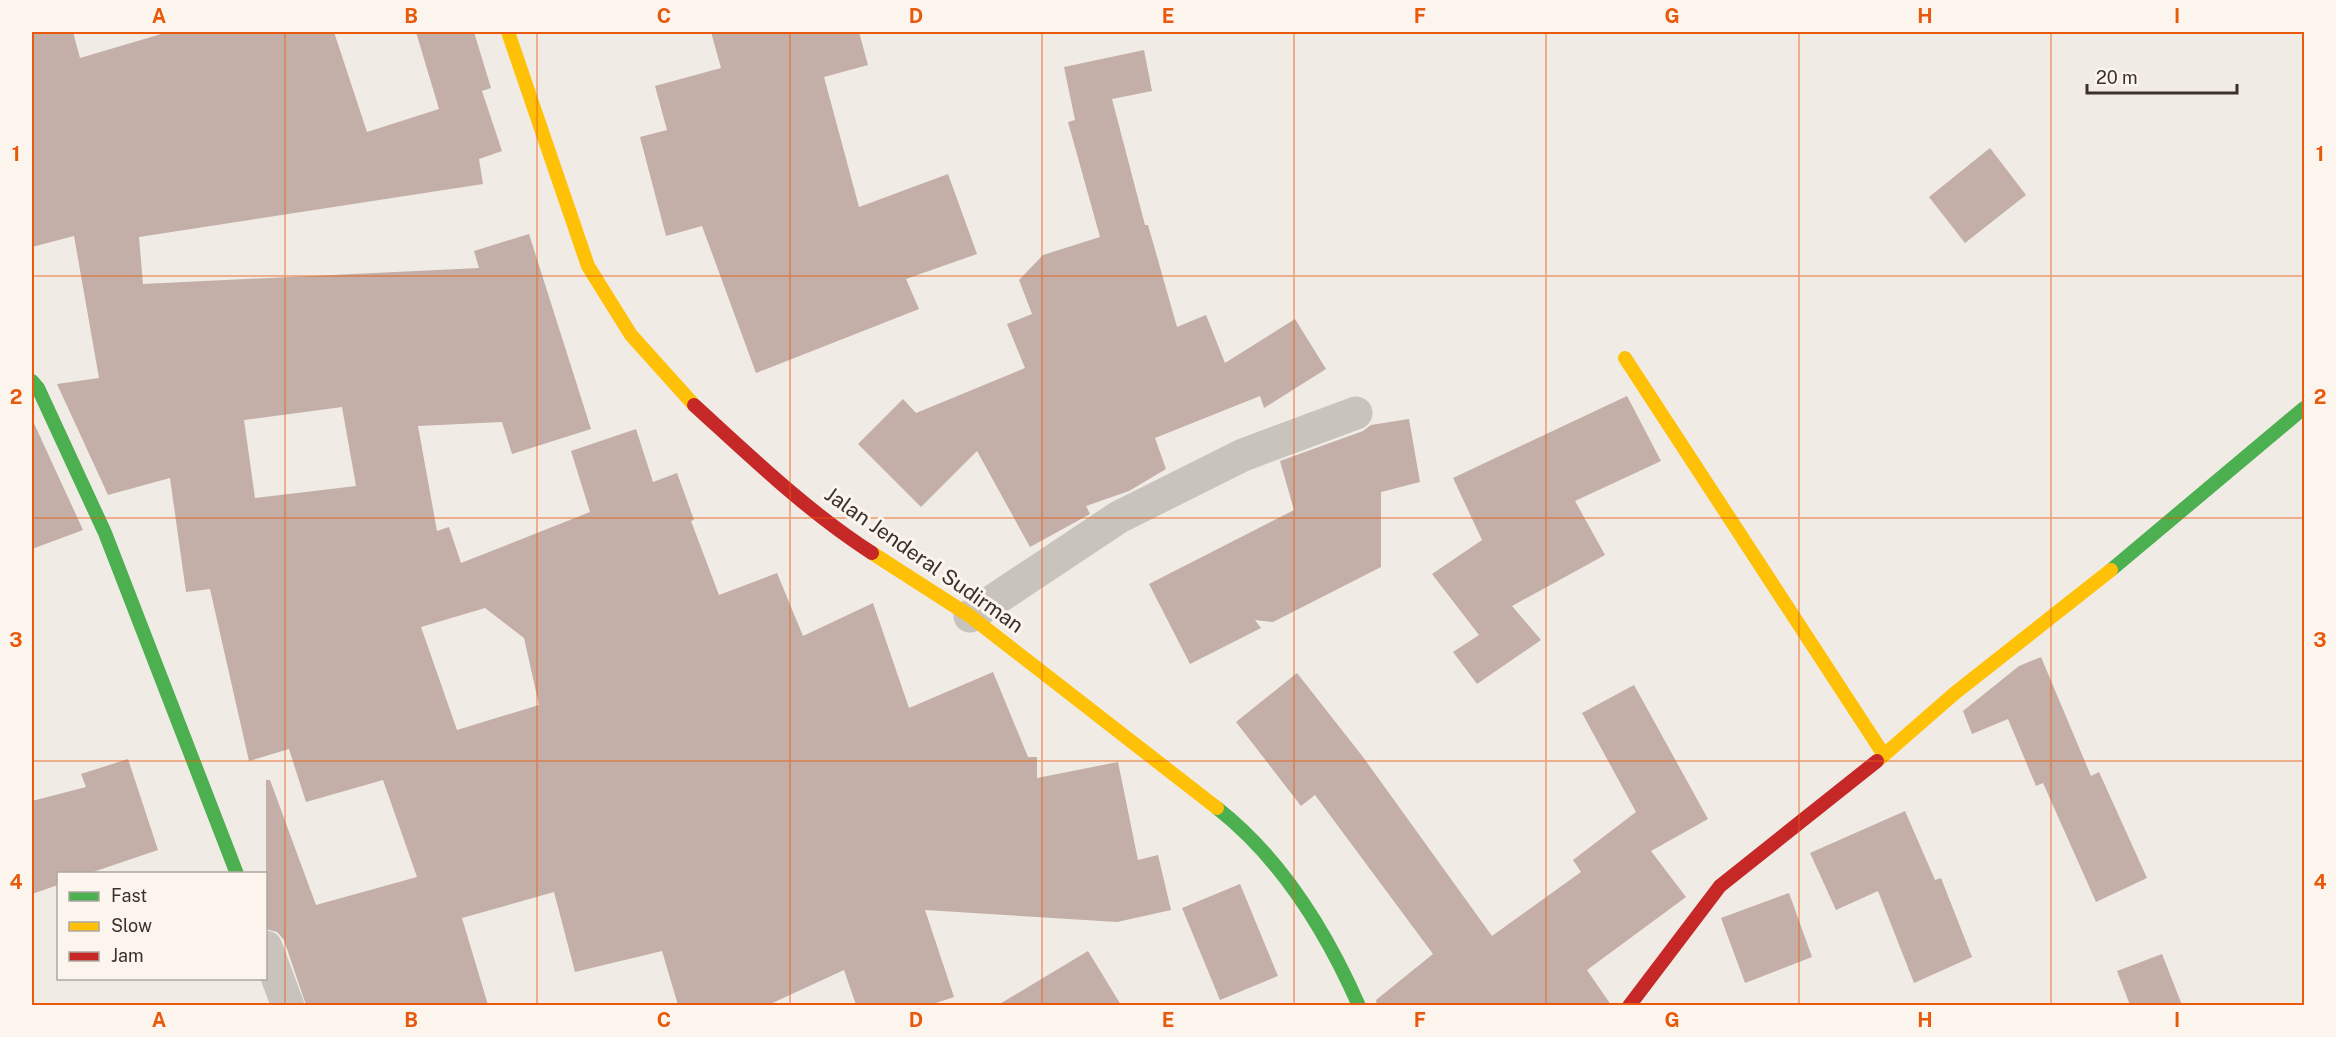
<svg xmlns="http://www.w3.org/2000/svg" width="2336" height="1037" viewBox="0 0 2336 1037" font-family="'Public Sans',sans-serif">
  <rect width="100%" height="100%" fill="#f0ebe5"/>
  <g fill="#c3afa7" fill-rule="evenodd">
    <path d="M 32,32 L 73,32 L 80,58 L 168,32 L 334,32 L 367,132 L 439,109 L 416,32 L 474,32 L 491,88 L 482,91 L 502,151 L 479,159 L 483,184 L 139,237 L 143,284 L 479,268 L 474,251 L 529,234 L 591,429 L 512,454 L 502,422 L 418,426 L 437,531 L 449,527 L 461,563 L 590,512 L 571,451 L 636,429 L 653,482 L 677,473 L 694,520 L 691,521 L 719,595 L 777,573 L 803,636 L 873,603 L 909,708 L 993,672 L 1028,757 L 1037,757 L 1037,778 L 1118,762 L 1138,860 L 1158,855 L 1171,910 L 1117,922 L 925,910 L 954,997 L 930,1005 L 856,1005 L 844,970 L 768,1005 L 678,1005 L 662,951 L 575,972 L 554,892 L 462,918 L 488,1005 L 306,1005 L 284,940 L 277,932 L 266,929 L 266,780 L 270,780 L 316,905 L 417,877 L 383,780 L 306,802 L 289,749 L 249,761 L 210,589 L 186,592 L 170,478 L 108,495 L 57,384 L 99,378 L 74,236 L 32,247 ZM 342,407 L 356,486 L 255,498 L 244,420 ZM 485,608 L 524,638 L 539,705 L 457,730 L 421,627 Z"/>
    <path d="M 711,32 L 859,32 L 868,65 L 824,77 L 859,207 L 948,174 L 977,254 L 906,279 L 919,309 L 756,373 L 702,226 L 666,236 L 640,137 L 667,130 L 655,86 L 721,68 Z"/>
    <path d="M 1144,50 L 1152,91 L 1112,99 L 1145,225 L 1148,225 L 1177,327 L 1206,315 L 1225,363 L 1295,319 L 1326,369 L 1264,408 L 1260,396 L 1155,438 L 1166,469 L 1129,491 L 1086,506 L 1090,514 L 1030,547 L 977,451 L 921,507 L 858,444 L 903,399 L 916,413 L 1025,368 L 1007,324 L 1032,314 L 1019,280 L 1043,255 L 1100,237 L 1068,122 L 1075,120 L 1064,67 Z"/>
    <path d="M 1990,148 L 2026,195 L 1965,243 L 1929,197 Z"/>
    <path d="M 1627,396 L 1661,461 L 1575,501 L 1605,555 L 1512,606 L 1541,640 L 1477,684 L 1453,652 L 1479,635 L 1432,574 L 1482,540 L 1453,478 Z"/>
    <path d="M 32,419 L 83,530 L 32,549 Z"/>
    <path d="M 1409,419 L 1420,482 L 1381,492 L 1381,567 L 1273,622 L 1255,620 L 1261,628 L 1190,664 L 1149,584 L 1294,510 L 1280,461 L 1363,431 L 1371,425 Z"/>
    <path d="M 2041,657 L 2091,776 L 2099,772 L 2147,878 L 2096,902 L 2043,783 L 2036,786 L 2008,719 L 1972,734 L 1963,711 L 2019,666 Z"/>
    <path d="M 1297,673 L 1363,757 L 1492,936 L 1581,872 L 1573,860 L 1636,812 L 1582,713 L 1634,685 L 1708,819 L 1651,851 L 1686,897 L 1587,970 L 1611,1005 L 1377,1005 L 1376,1000 L 1433,954 L 1315,795 L 1301,806 L 1236,722 Z"/>
    <path d="M 128,759 L 158,850 L 90,873 L 58,873 L 58,885 L 32,894 L 32,801 L 86,787 L 81,774 Z"/>
    <path d="M 1905,811 L 1935,880 L 1941,878 L 1972,957 L 1914,983 L 1878,891 L 1836,910 L 1810,853 Z"/>
    <path d="M 1240,884 L 1278,976 L 1220,1000 L 1182,908 Z"/>
    <path d="M 1789,893 L 1812,957 L 1745,983 L 1721,918 Z"/>
    <path d="M 1088,951 L 1121,1005 L 998,1005 Z"/>
    <path d="M 2162,954 L 2182,1005 L 2130,1005 L 2117,971 Z"/>
  </g>
  <g fill="none" stroke-linecap="round" stroke-linejoin="round">
    <g stroke="#c9c3be" stroke-width="33">
      <path d="M 970,616 L 1119,517 L 1243,455 L 1356,413"/>
      <path d="M 266,947 L 288,1006"/>
    </g>
    <g stroke="#4caf50" stroke-width="14">
      <path d="M 32,381 L 38,388 L 105,533 L 237,874"/>
      <path d="M 2111,570 L 2304,408"/>
      <path d="M 1217,808 C 1282,859 1326,931 1359,1006"/>
    </g>
    <g stroke="#ffc107" stroke-width="14">
      <path d="M 508,32 L 588,266 L 631,335 L 694,405"/>
      <path d="M 1625,358 L 1884,755"/>
      <path d="M 872,553 L 970,616 L 1217,808"/>
      <path d="M 1877,761 L 1955,693 L 2111,570"/>
    </g>
    <g stroke="#c62828" stroke-width="14">
      <path d="M 694,405 C 750,456 808,512 872,553"/>
      <path d="M 1629,1006 L 1720,886 L 1877,761"/>
    </g>
  </g>
  <path fill="none" stroke="#e8590c" stroke-width="1.5" stroke-opacity="0.55" d="M 285,32 L 285,1006M 537,32 L 537,1006M 790,32 L 790,1006M 1042,32 L 1042,1006M 1294,32 L 1294,1006M 1546,32 L 1546,1006M 1799,32 L 1799,1006M 2051,32 L 2051,1006M 32,276 L 2304,276M 32,518 L 2304,518M 32,761 L 2304,761"/>
  <g text-anchor="middle" stroke-width="6" stroke-linejoin="round" paint-order="stroke">
    <g font-size="21" fill="#3b302b" stroke="#fbf5ee">
      <text transform="translate(924 560) rotate(35)" y="7">Jalan Jenderal Sudirman</text>
    </g>
  </g>
  <rect width="2336" height="1037" fill="none" stroke="#fbf5ee" stroke-width="66"/>
  <rect x="57" y="872" width="210" height="108" fill="#fbf5ee" stroke="#aea6a0" stroke-width="1.5"/>
  <rect x="69" y="892" width="30" height="9" fill="#4caf50" stroke="#aea6a0" stroke-width="1.5"/>
  <text x="111" y="902" font-size="18" fill="#3b302b">Fast</text>
  <rect x="69" y="922" width="30" height="9" fill="#ffc107" stroke="#aea6a0" stroke-width="1.5"/>
  <text x="111" y="932" font-size="18" fill="#3b302b">Slow</text>
  <rect x="69" y="952" width="30" height="9" fill="#c62828" stroke="#aea6a0" stroke-width="1.5"/>
  <text x="111" y="962" font-size="18" fill="#3b302b">Jam</text>
  <path d="M2087 84v9h150v-9" fill="none" stroke="#3b302b" stroke-width="3"/>
  <text x="2096" y="84" font-size="18" fill="#3b302b" stroke="#fbf5ee" stroke-width="4.5" paint-order="stroke">20 m</text>
  <rect x="33" y="33" width="2270" height="971" fill="none" stroke="#e8590c" stroke-width="2"/>
  <g font-size="20" text-anchor="middle" font-weight="bold" fill="#e8590c">
    <text x="159" y="23">A</text>
    <text x="411" y="23">B</text>
    <text x="664" y="23">C</text>
    <text x="916" y="23">D</text>
    <text x="1168" y="23">E</text>
    <text x="1420" y="23">F</text>
    <text x="1672" y="23">G</text>
    <text x="1925" y="23">H</text>
    <text x="2177" y="23">I</text>
    <text x="16" y="161">1</text>
    <text x="2320" y="161">1</text>
    <text x="16" y="404">2</text>
    <text x="2320" y="404">2</text>
    <text x="16" y="647">3</text>
    <text x="2320" y="647">3</text>
    <text x="16" y="889">4</text>
    <text x="2320" y="889">4</text>
    <text x="159" y="1027">A</text>
    <text x="411" y="1027">B</text>
    <text x="664" y="1027">C</text>
    <text x="916" y="1027">D</text>
    <text x="1168" y="1027">E</text>
    <text x="1420" y="1027">F</text>
    <text x="1672" y="1027">G</text>
    <text x="1925" y="1027">H</text>
    <text x="2177" y="1027">I</text>
  </g>
</svg>
